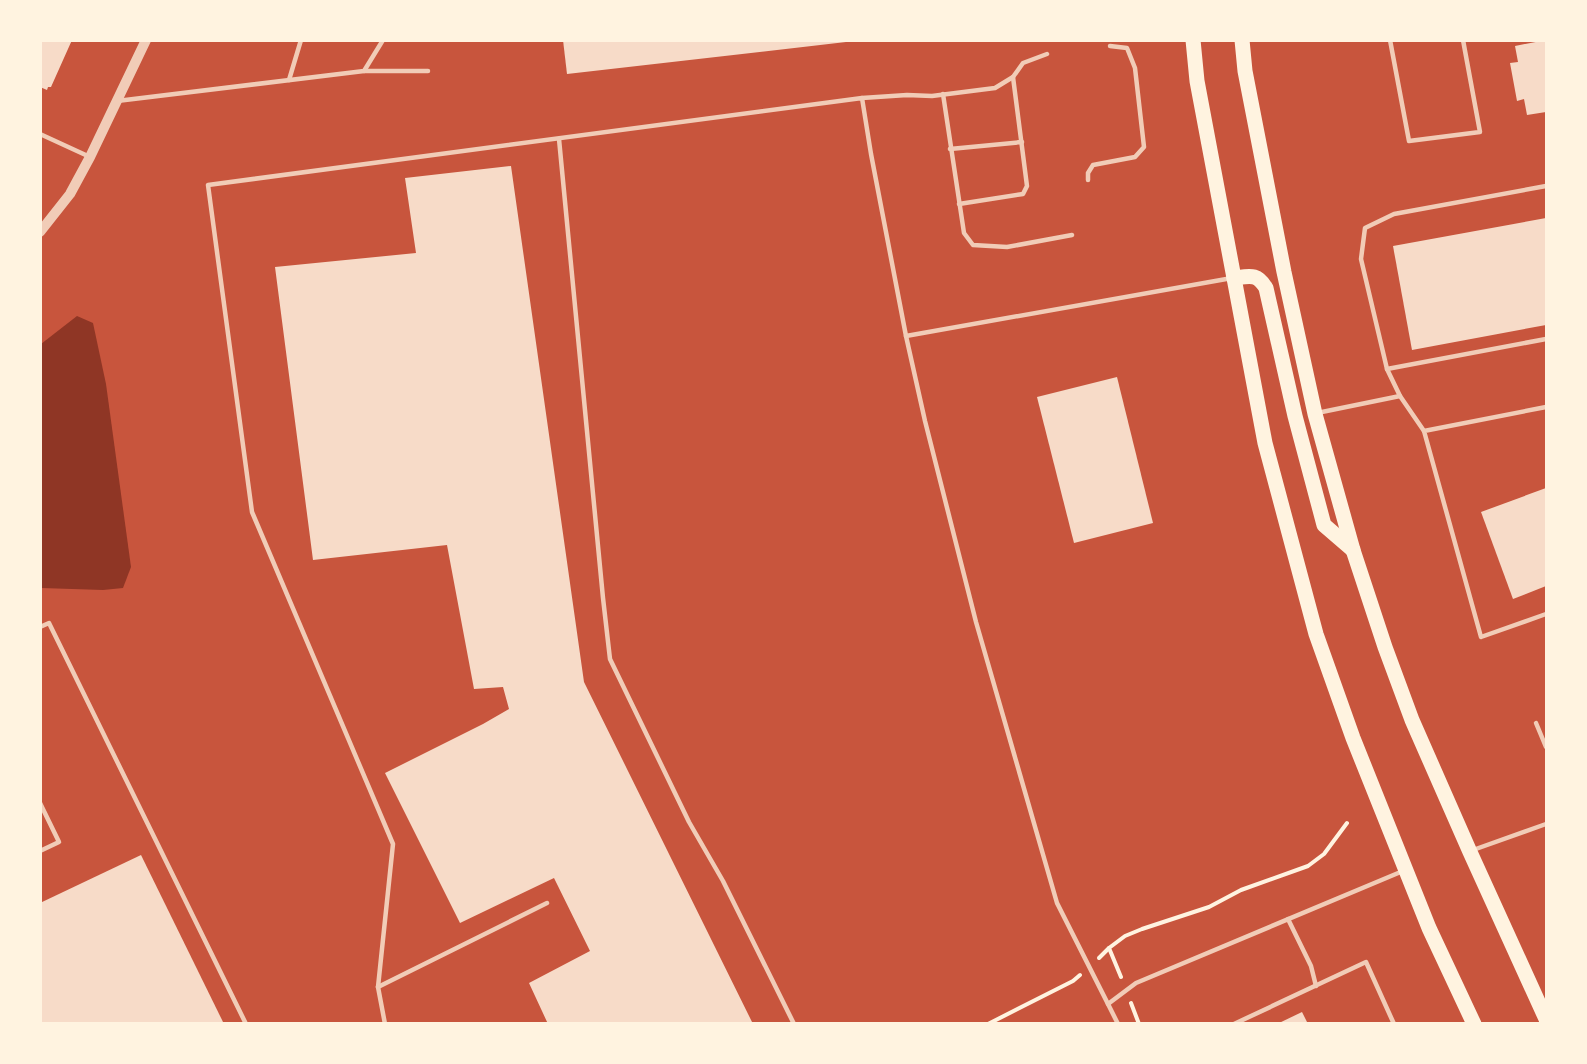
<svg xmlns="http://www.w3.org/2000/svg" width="1587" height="1064" viewBox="0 0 1587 1064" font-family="Raleway,sans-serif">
  <rect width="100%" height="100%" fill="#c8553d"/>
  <path fill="#8f3625" d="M 77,316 L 93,323 L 106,384 L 131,567 L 123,588 L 103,590 L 41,588 L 41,344 Z"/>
  <g fill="#f7dbc8">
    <path d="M 40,40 L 72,40 L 51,87 L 48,87 L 47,90 L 40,87 Z"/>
    <path d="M 563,40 L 846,40 L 846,42 L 567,74 Z"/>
    <path d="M 1546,40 L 1546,112 L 1527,115 L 1524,99 L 1517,101 L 1510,63 L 1518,62 L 1515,46 Z"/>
    <path d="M 511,166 L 584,682 L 753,1024 L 548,1024 L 529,983 L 590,951 L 554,878 L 460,923 L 385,773 L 483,724 L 509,709 L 503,687 L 474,689 L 447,545 L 313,560 L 275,267 L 416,253 L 405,178 Z"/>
    <path d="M 1546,218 L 1546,325 L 1412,350 L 1393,246 Z"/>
    <path d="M 1117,377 L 1153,523 L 1074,543 L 1037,397 Z"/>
    <path d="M 1546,488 L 1546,586 L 1513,599 L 1481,512 Z"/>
    <path d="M 141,855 L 224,1024 L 40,1024 L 40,903 Z"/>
    <path d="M 1302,1012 L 1308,1024 L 1277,1024 Z"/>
  </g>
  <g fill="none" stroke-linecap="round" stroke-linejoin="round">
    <g stroke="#fff3e0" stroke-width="4">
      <path d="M 1099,958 L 1109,948"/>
      <path d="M 1121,977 L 1109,948 L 1125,936 L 1142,929 L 1209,907 L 1241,890 L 1308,866 L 1324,854 L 1347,823"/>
      <path d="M 1131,1003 L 1139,1024"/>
      <path d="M 988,1024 L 1073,981 L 1080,975"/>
    </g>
    <g stroke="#f1ccb7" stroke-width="4.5">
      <path d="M 1390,40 L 1409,141 L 1480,132 L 1463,40"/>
      <path d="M 364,71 L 428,71"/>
      <path d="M 289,80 L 301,40"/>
      <path d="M 943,94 L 964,233 L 973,245 L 1007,247 L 1072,235"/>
      <path d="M 862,98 L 907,95 L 932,96 L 995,88 L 1013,77 L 1023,63 L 1047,54"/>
      <path d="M 117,101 L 364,71 L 383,40"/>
      <path d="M 40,134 L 90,157"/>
      <path d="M 559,139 L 603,598 L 610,659 L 689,822 L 723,881 L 794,1024"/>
      <path d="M 950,149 L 1022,142"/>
      <path d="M 1088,180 L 1088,173 L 1093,165 L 1135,157 L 1144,147 L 1135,68 L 1127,48 L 1110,46"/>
      <path d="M 959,204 L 1023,194 L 1027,186 L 1013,77"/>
      <path d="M 906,336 L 1232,278"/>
      <path d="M 1387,369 L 1546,339"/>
      <path d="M 1546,407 L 1424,431 L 1481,637 L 1546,614"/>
      <path d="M 1317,413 L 1400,396"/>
      <path d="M 1424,431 L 1400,396 L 1387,369 L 1361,259 L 1365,228 L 1394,214 L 1546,186"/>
      <path d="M 40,627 L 49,623 L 246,1024"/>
      <path d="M 1536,723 L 1546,747"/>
      <path d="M 40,803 L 59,842 L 40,851"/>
      <path d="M 1473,850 L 1546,824"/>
      <path d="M 1288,919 L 1311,966 L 1316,986"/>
      <path d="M 378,987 L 547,903"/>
      <path d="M 1108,1004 L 1118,1024"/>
      <path d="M 385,1024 L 378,987 L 393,844 L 252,512 L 208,185 L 862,98 L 871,154 L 906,336 L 925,421 L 976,622 L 1057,903 L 1108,1004 L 1136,983 L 1403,871"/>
      <path d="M 1234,1024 L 1366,962 L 1394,1024"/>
    </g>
    <path stroke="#f1ccb7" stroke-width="10" d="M 40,232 L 70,194 L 90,157 L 146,40"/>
    <g stroke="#fff3e0" stroke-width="15">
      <path d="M 1193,40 L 1197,81 L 1265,443 L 1316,634 L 1353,738 L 1429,928 L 1474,1024"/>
      <path d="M 1242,40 L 1245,71 L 1284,272 L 1315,414 L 1353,550 L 1385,647 L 1412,720 L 1470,852 L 1546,1019"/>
      <path d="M 1234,278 C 1250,276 1257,273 1266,288 L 1295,416 L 1324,525 L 1353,550"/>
    </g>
  </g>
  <rect width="1587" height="1064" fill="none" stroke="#fff3e0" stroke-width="84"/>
</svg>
